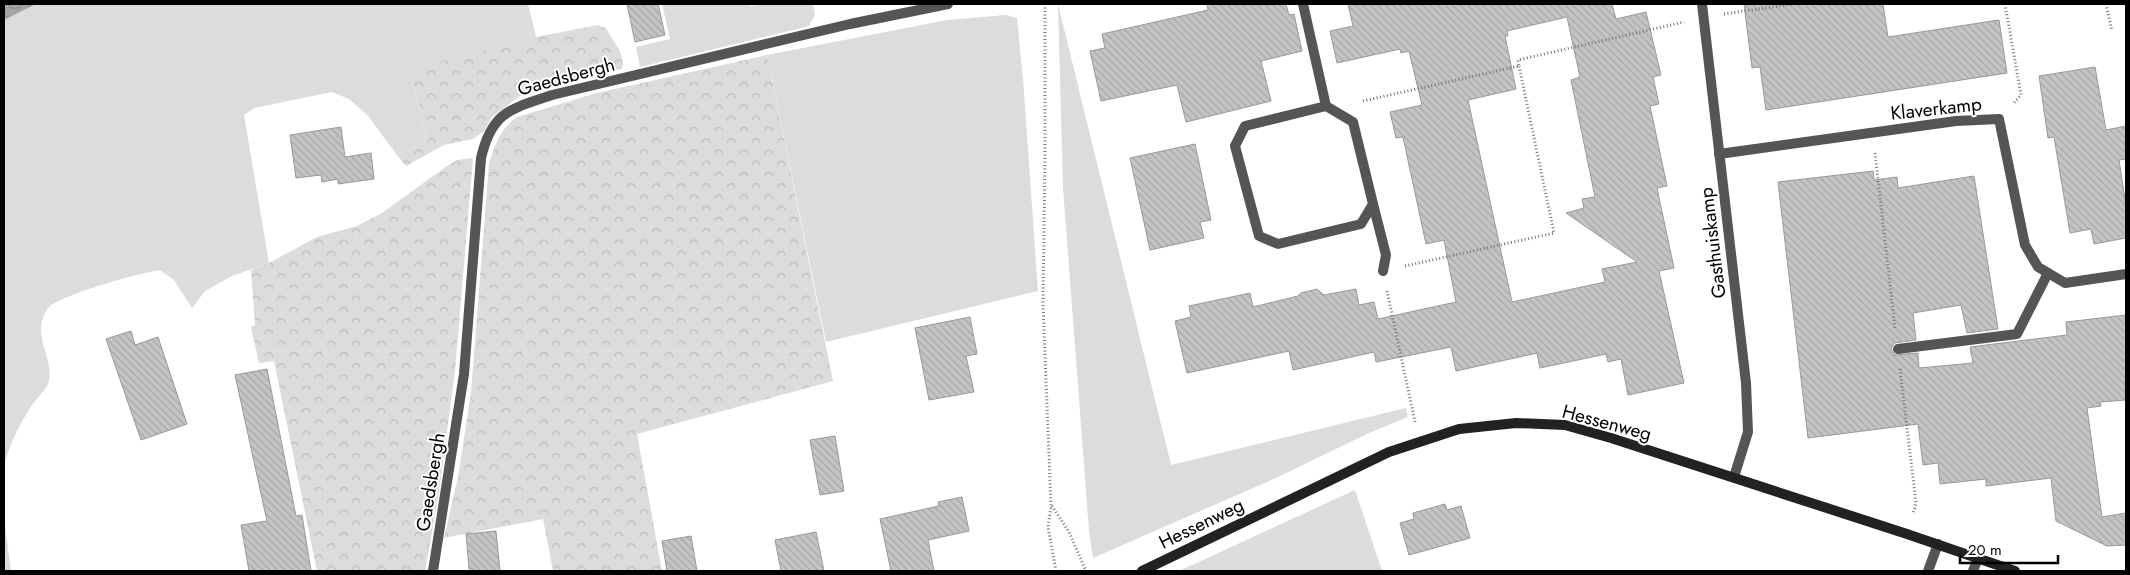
<svg xmlns="http://www.w3.org/2000/svg" width="2130" height="575" viewBox="0 0 2130 575" font-family="Jost,sans-serif">
  <defs>
    <pattern id="forest-crowns" width="20" height="18" patternUnits="userSpaceOnUse" patternTransform="scale(1.25)"><rect width="20" height="18" fill="#dcdcdc"/><path d="M2 6a3 3 0 1 1 6 0M12 15a3 3 0 1 1 6 0" fill="none" stroke="#bbb"/></pattern>
    <pattern id="water-waves" width="16" height="10" patternUnits="userSpaceOnUse" patternTransform="scale(1.25)"><rect width="16" height="10" fill="#a3a3a3"/><path d="M0 5q4-4 8 0t8 0" fill="none" stroke="#8b8b8b"/></pattern>
    <pattern id="building-back-hatch" width="6" height="6" patternUnits="userSpaceOnUse" patternTransform="scale(1.25)"><rect width="6" height="6" fill="#c4c4c4"/><path d="M-1 5l2 2M0 0l6 6M5-1l2 2" fill="none" stroke="#a7a7a7"/></pattern>
  </defs>
  <rect width="100%" height="100%" fill="#fff"/>
  <g fill="#dcdcdc">
    <path d="M 36,4 L 528,4 L 536,37 L 430,64 L 416,73 L 413,84 L 428,141 L 397,155 L 368,116 L 349,99 L 332,92 L 254,108 L 244,115 L 269,263 L 232,276 L 205,291 L 192,308 L 174,280 L 160,270 C 139,273 64,294 49,307 C 43,313 41,323 41,331 C 42,348 54,368 48,384 C 44,392 35,400 30,408 C 18,427 9,446 4,467 L 4,20 Z"/>
    <path d="M 662,4 L 749,4 L 750,6 L 766,4 L 813,4 L 815,15 L 809,26 L 640,67 L 636,47 L 670,39 Z"/>
    <path d="M 1058,4 L 1171,465 L 1406,408 L 1408,417 L 1369,433 L 1278,477 L 1093,558 L 1089,531 L 1063,188 Z"/>
    <path d="M 1006,15 L 1017,18 L 1023,79 L 1038,291 L 826,342 L 767,55 L 947,20 Z"/>
    <path d="M 1355,490 L 1382,571 L 1179,571 Z"/>
    <path d="M 4,523 L 5,525 L 11,571 L 4,571 Z"/>
  </g>
  <g fill="url(#forest-crowns)">
    <path d="M 598,25 L 606,28 C 612,41 626,53 622,69 L 577,78 L 524,93 L 492,117 L 484,131 L 473,139 L 444,145 L 406,166 L 397,155 L 428,141 L 413,83 L 416,73 L 430,64 L 536,37 Z"/>
    <path d="M 767,55 L 833,381 L 637,434 L 662,571 L 553,571 L 543,519 L 444,538 L 458,477 L 471,393 L 489,164 C 495,144 500,129 517,117 L 597,93 Z"/>
    <path d="M 473,158 L 455,371 L 439,492 L 425,571 L 317,571 L 274,361 L 259,363 L 251,327 L 255,325 L 251,270 L 269,263 L 317,237 L 357,226 L 382,213 L 447,166 L 457,160 Z"/>
  </g>
  <path fill="url(#water-waves)" d="M 4,4 L 36,4 L 4,20 Z"/>
  <g fill="url(#building-back-hatch)" stroke="#999" fill-rule="evenodd">
    <path d="M 627,4 L 658,4 L 665,35 L 635,42 Z"/>
    <path d="M 1207,4 L 1286,4 L 1289,15 L 1294,14 L 1302,51 L 1261,61 L 1271,101 L 1186,122 L 1177,85 L 1101,101 L 1090,51 L 1105,48 L 1102,34 L 1208,10 Z"/>
    <path d="M 1348,4 L 1612,4 L 1616,19 L 1646,12 L 1661,75 L 1653,77 L 1659,104 L 1650,106 L 1667,186 L 1657,188 L 1674,268 L 1659,271 L 1684,383 L 1628,395 L 1621,359 L 1608,362 L 1606,354 L 1540,368 L 1537,353 L 1456,371 L 1451,347 L 1376,362 L 1374,352 L 1293,370 L 1289,351 L 1187,373 L 1175,321 L 1191,317 L 1189,306 L 1250,293 L 1253,307 L 1298,296 L 1301,293 L 1317,289 L 1324,295 L 1356,289 L 1359,305 L 1374,302 L 1378,319 L 1456,302 L 1444,240 L 1426,244 L 1403,137 L 1396,138 L 1390,112 L 1422,105 L 1409,51 L 1401,53 L 1400,49 L 1337,63 L 1330,31 L 1353,26 ZM 1567,17 L 1580,77 L 1571,80 L 1595,197 L 1582,199 L 1584,208 L 1566,213 L 1637,262 L 1602,269 L 1605,282 L 1512,302 L 1468,100 L 1516,89 L 1505,36 L 1508,36 L 1507,31 Z"/>
    <path d="M 1744,4 L 1883,4 L 1888,37 L 1999,20 L 2007,73 L 1766,110 L 1760,67 L 1752,68 Z"/>
    <path d="M 2095,67 L 2106,130 L 2126,126 L 2126,159 L 2119,160 L 2126,206 L 2126,238 L 2094,244 L 2091,229 L 2070,233 L 2054,137 L 2048,138 L 2039,76 Z"/>
    <path d="M 341,127 L 345,157 L 371,153 L 374,179 L 338,184 L 338,179 L 322,182 L 321,175 L 296,178 L 290,135 Z"/>
    <path d="M 1195,144 L 1211,220 L 1200,222 L 1204,238 L 1150,250 L 1130,158 Z"/>
    <path d="M 1873,171 L 1874,180 L 1897,177 L 1898,188 L 1974,176 L 1998,329 L 1967,333 L 1961,305 L 1913,313 L 1916,340 L 1894,343 L 1891,349 L 1895,355 L 1918,353 L 1919,368 L 1973,363 L 1970,347 L 2067,335 L 2066,322 L 2126,315 L 2126,400 L 2100,402 L 2101,406 L 2087,408 L 2102,517 L 2126,513 L 2126,545 L 2107,546 L 2056,521 L 2051,478 L 1986,486 L 1986,479 L 1940,484 L 1938,463 L 1923,465 L 1918,424 L 1808,438 L 1778,182 Z"/>
    <path d="M 970,317 L 977,354 L 966,356 L 974,392 L 929,400 L 915,328 Z"/>
    <path d="M 131,331 L 135,345 L 158,337 L 187,424 L 141,440 L 106,339 Z"/>
    <path d="M 267,369 L 296,516 L 302,515 L 311,571 L 249,571 L 241,525 L 267,521 L 235,375 Z"/>
    <path d="M 835,436 L 844,491 L 820,495 L 810,440 Z"/>
    <path d="M 962,497 L 969,531 L 928,540 L 934,571 L 891,571 L 880,519 L 939,506 L 938,502 Z"/>
    <path d="M 1445,504 L 1447,510 L 1461,506 L 1470,538 L 1409,555 L 1400,523 L 1414,519 L 1413,513 Z"/>
    <path d="M 496,531 L 500,571 L 473,571 L 473,569 L 469,569 L 466,534 Z"/>
    <path d="M 816,532 L 824,571 L 781,571 L 775,540 Z"/>
    <path d="M 691,536 L 697,571 L 667,571 L 662,541 Z"/>
  </g>
  <g fill="none" stroke-linecap="round" stroke-linejoin="round">
    <g stroke="#777" stroke-width="3" stroke-dasharray="1 2.5" stroke-linecap="butt">
      <path d="M 1045,4 L 1045,152 L 1043,304 L 1051,506 L 1048,527 L 1056,571"/>
      <path d="M 2005,4 L 2021,95 L 2013,104"/>
      <path d="M 2106,4 L 2112,31"/>
      <path d="M 1724,14 L 1793,4"/>
      <path d="M 1363,101 L 1519,66 L 1518,60 L 1684,22"/>
      <path d="M 1875,153 L 1895,328"/>
      <path d="M 1405,266 L 1554,233 L 1519,66"/>
      <path d="M 1387,291 L 1415,422"/>
      <path d="M 1900,369 L 1916,503 L 1913,514"/>
      <path d="M 1052,506 L 1069,532 L 1086,571"/>
    </g>
    <g stroke="#555" stroke-width="10">
      <path d="M 1898,349 L 2017,334 L 2048,273"/>
      <path d="M 1928,571 L 1938,544"/>
      <path d="M 1973,571 L 1978,558"/>
    </g>
    <g stroke="#555" stroke-width="10">
      <path d="M 1303,4 L 1326,106 L 1353,122 L 1373,204 L 1361,224 L 1278,244 L 1259,236 L 1235,146 L 1245,126 L 1326,106"/>
      <path d="M 1702,4 L 1746,383 L 1748,432 L 1734,477"/>
      <path d="M 1719,154 L 1956,121 L 1999,119 L 2025,245 L 2038,267 L 2065,283 L 2126,274"/>
      <path d="M 1373,204 L 1386,255 L 1383,271"/>
      <path d="M 433,571 L 464,374 L 481,158 C 492,111 511,109 552,95 L 850,24 L 948,4"/>
    </g>
    <path stroke="#222" stroke-width="10" d="M 1142,571 L 1389,452 L 1459,429 L 1516,423 L 1565,425 L 1611,438 L 1907,534 L 2015,571"/>
  </g>
  <g text-anchor="middle" stroke-width="4" stroke-linejoin="round" paint-order="stroke">
    <g font-size="19" fill="#000" stroke="#fff">
      <text transform="translate(566 76) rotate(-15)" y="7">Gaedsbergh</text>
      <text transform="translate(1936 108) rotate(-6)" y="7">Klaverkamp</text>
      <text transform="translate(1712 243) rotate(-97)" y="7">Gasthuiskamp</text>
      <text transform="translate(1607 422) rotate(15)" y="7">Hessenweg</text>
      <text transform="translate(430 482) rotate(-81)" y="7">Gaedsbergh</text>
      <text transform="translate(1201 523) rotate(-26)" y="7">Hessenweg</text>
    </g>
  </g>
  <rect width="2130" height="575" fill="none" stroke="#000000" stroke-width="10"/>
  <path d="M1960 555v8h98v-8" fill="none" stroke="#000000" stroke-width="2.5"/>
  <text x="1968" y="555" font-size="15" fill="#000000" stroke="#ffffff" stroke-width="4" paint-order="stroke">20 m</text>
</svg>
